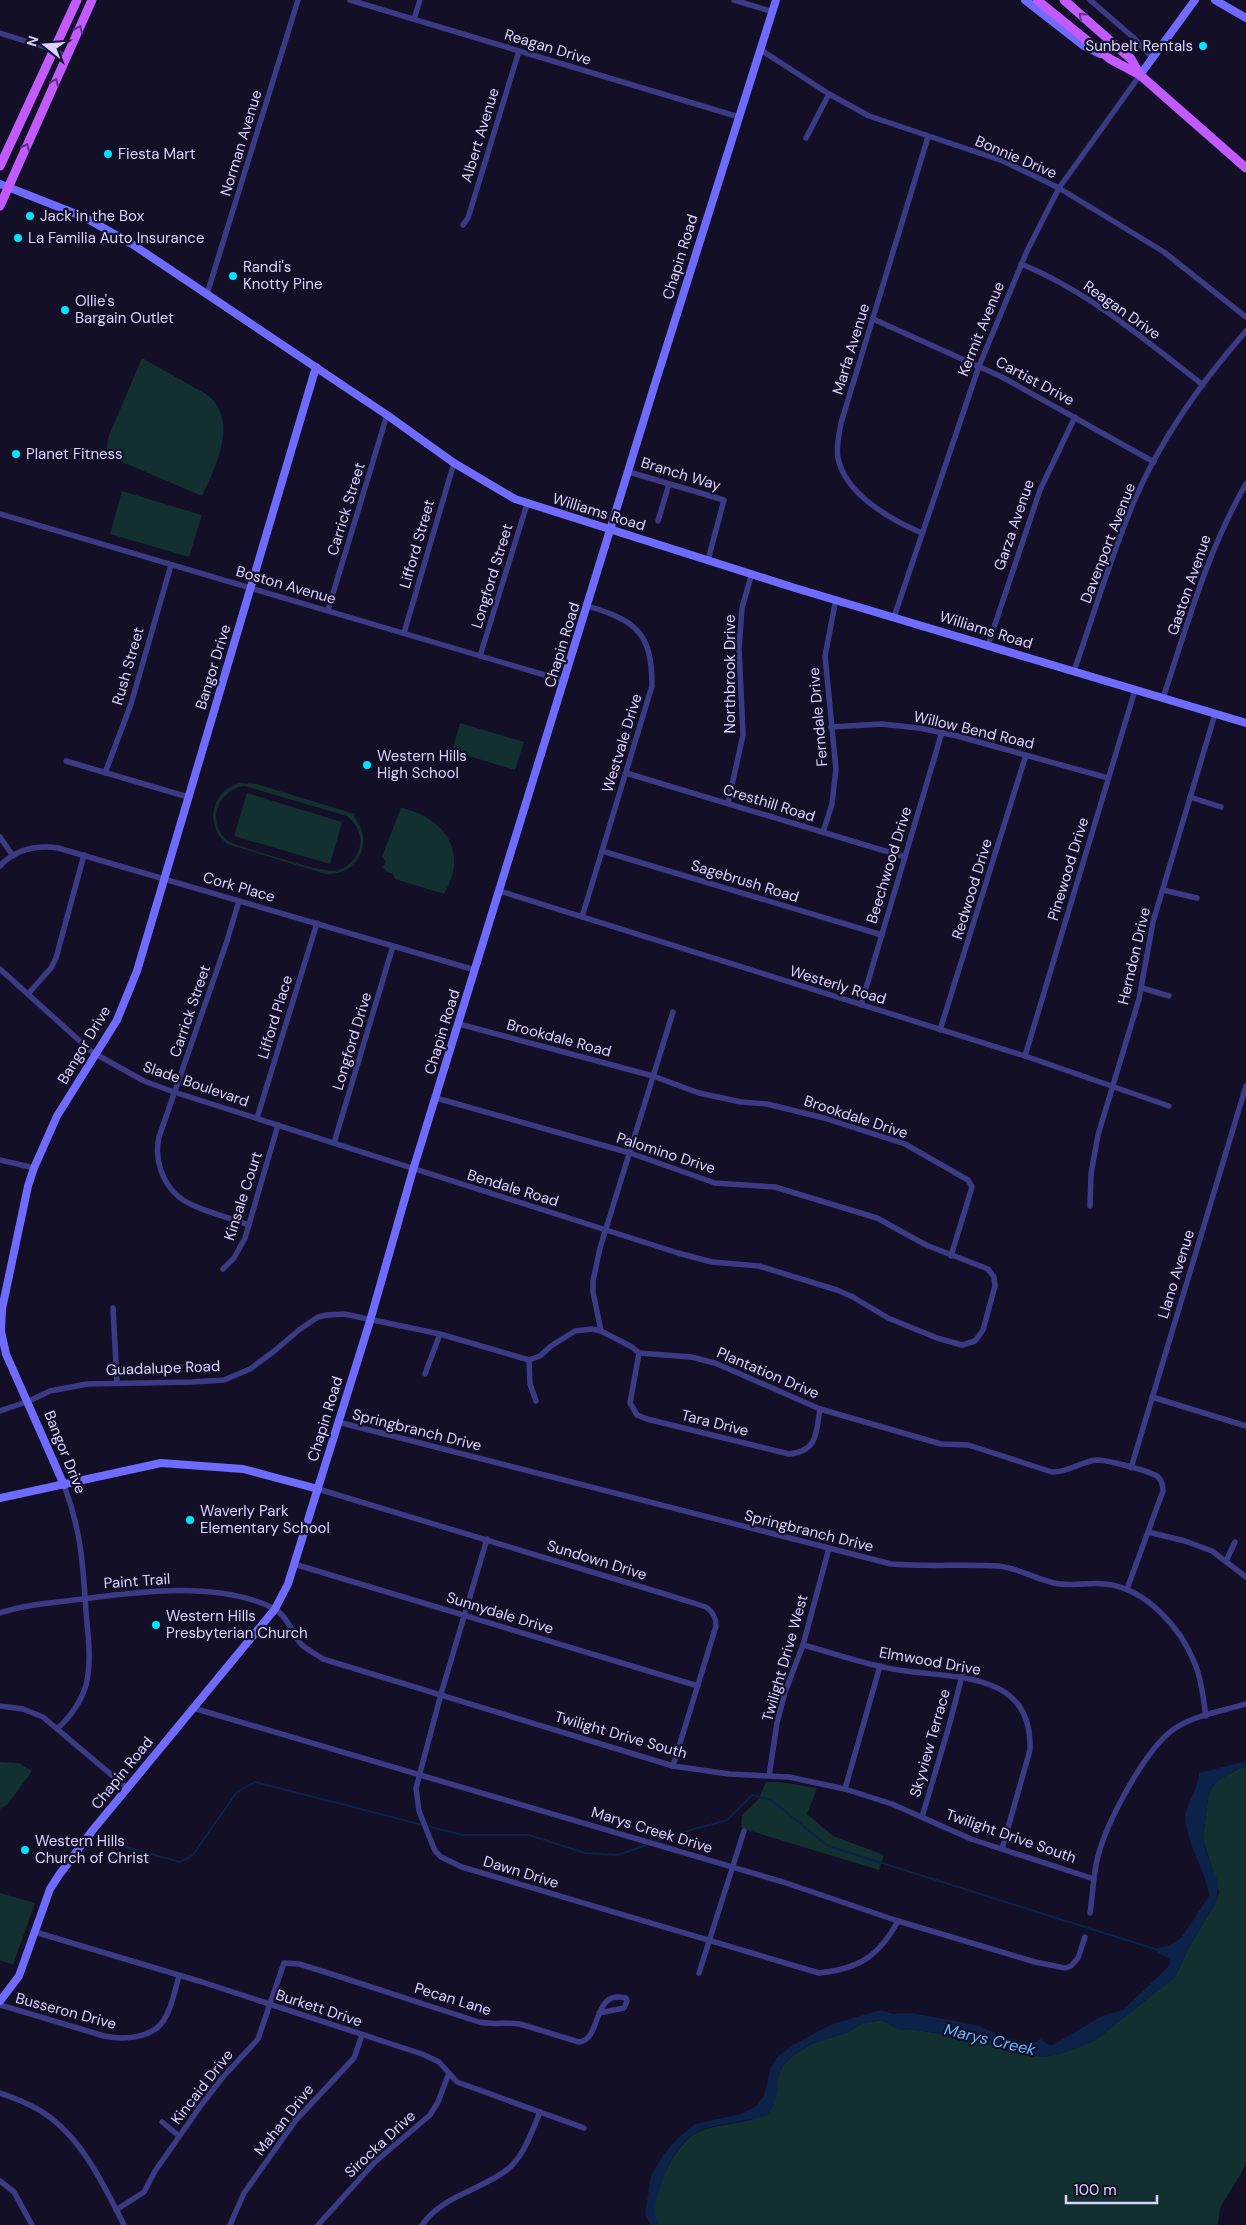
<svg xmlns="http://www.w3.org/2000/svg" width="1246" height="2225" viewBox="0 0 1246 2225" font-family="'DM Sans',sans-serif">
  <rect width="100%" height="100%" fill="#130f26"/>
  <g fill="#12302f" fill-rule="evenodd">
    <path d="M 142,358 L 206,394 C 240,419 216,467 202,496 L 113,458 L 107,451 L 108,438 Z"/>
    <path d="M 122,491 L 202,515 L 189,557 L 110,534 Z"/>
    <path d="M 460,723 L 524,742 L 515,770 L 452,751 Z"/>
    <path d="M 240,783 L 256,784 L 355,814 L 354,817 C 375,841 358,876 326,874 L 227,844 C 204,825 211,791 240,783 ZM 245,786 L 347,816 C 358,825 363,837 359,850 C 355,861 345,870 334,871 C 321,872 237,847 227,840 C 205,821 219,789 245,786 Z"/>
    <path d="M 247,793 L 342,822 L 330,864 L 234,836 Z"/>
    <path d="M 401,808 C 428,813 456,833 454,864 C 454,874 449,885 444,894 L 395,879 L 393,874 L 387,872 L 383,867 L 386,862 L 382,856 Z"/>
    <path d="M 0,1762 L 19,1763 L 32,1771 L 8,1804 L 0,1809 Z"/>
    <path d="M 1242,1767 L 1246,1768 L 1246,2165 L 1220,2208 L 1218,2225 L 659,2225 C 657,2221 654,2215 654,2211 C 655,2187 676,2142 698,2132 C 714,2125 734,2124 751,2120 L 777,2081 L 782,2067 L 794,2055 L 811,2044 L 848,2032 L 863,2023 L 882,2020 L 898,2029 L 916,2030 L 982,2040 L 1003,2050 L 1043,2057 L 1060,2054 L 1094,2041 L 1175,1977 L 1187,1951 L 1217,1900 L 1219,1892 L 1203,1838 L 1208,1798 L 1211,1789 L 1218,1780 Z"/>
    <path d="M 766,1782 L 780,1782 L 817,1788 L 807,1814 L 833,1836 L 884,1855 L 879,1870 L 741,1828 L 742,1815 L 758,1800 Z"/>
    <path d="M 0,1893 L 35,1903 L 13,1965 L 0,1960 Z"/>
  </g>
  <path fill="#0c2248" d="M 1246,1761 L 1246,1768 L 1241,1767 L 1218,1780 L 1211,1789 L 1208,1798 L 1203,1838 L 1207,1855 L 1218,1882 L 1217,1900 L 1187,1951 L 1175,1977 L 1094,2041 L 1060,2054 L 1043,2057 L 1003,2050 L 982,2040 L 916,2030 L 898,2029 L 882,2020 L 863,2023 L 848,2032 L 811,2044 L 794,2055 L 782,2067 L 777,2081 L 778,2090 L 774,2105 L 768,2115 C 747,2122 714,2123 697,2132 C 678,2142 667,2166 661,2185 C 656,2201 652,2209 659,2225 L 650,2225 L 645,2214 L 651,2176 L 663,2155 L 679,2137 L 695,2124 L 741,2114 L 755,2107 L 764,2096 L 771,2067 L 777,2057 L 793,2045 L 832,2024 L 881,2010 L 893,2014 L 911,2013 L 955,2021 L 979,2026 L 1006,2038 L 1033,2043 L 1041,2039 L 1047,2044 L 1053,2045 L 1102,2016 L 1123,2010 L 1170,1965 L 1169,1959 L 1157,1952 L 1157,1948 L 1168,1946 L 1181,1938 L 1209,1896 C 1206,1871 1190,1850 1186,1825 C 1182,1806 1199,1791 1199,1773 Z"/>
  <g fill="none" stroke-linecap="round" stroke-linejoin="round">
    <g stroke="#0c2248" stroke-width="2">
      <path d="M 427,1826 L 463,1835 L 529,1835 L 585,1853 L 618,1855 L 649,1844"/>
      <path d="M 654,1842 L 691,1830 L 727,1820 L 752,1795 L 771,1800 L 828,1846 L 1158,1950"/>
      <path d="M 115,1844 L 180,1862 L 192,1856 L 237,1792 L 255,1782 L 423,1825"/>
    </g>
    <g stroke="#3d3a85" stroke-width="5.5">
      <path d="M 350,0 L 739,117"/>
      <path d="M 734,0 L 773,12"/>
      <path d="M 1090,0 L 1134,38 L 1153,59"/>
      <path d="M 414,19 L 420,0"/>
      <path d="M 0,33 L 54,50 L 66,57"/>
      <path d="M 761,50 L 829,94 L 869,116 L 1003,161 L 1059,188 L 1164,252 L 1246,317"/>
      <path d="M 806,138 L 829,94"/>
      <path d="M 463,225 L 468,218 L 519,51"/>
      <path d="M 1021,264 C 1088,291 1146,341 1203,385"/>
      <path d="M 207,294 L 298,0"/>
      <path d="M 873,319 L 1002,377 L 1154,462"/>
      <path d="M 629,472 L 724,500 L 708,560"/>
      <path d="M 0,514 L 565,681"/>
      <path d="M 658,521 L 669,484"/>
      <path d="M 922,533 C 891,520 845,494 838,458 C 836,447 839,434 841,423 L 928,137"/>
      <path d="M 328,610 L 387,415"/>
      <path d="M 894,617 L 979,366 L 1027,251 L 1059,188 L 1140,75"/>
      <path d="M 404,633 L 454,463"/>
      <path d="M 988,645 L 1040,490 L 1075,417"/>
      <path d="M 480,656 L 527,504"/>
      <path d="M 1074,671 C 1094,614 1111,555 1135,499 C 1161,439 1202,381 1246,331"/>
      <path d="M 1163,698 C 1187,626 1207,551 1246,484"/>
      <path d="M 831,727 L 882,724 L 919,728 L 957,736 L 1108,778"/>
      <path d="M 66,761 L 188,797"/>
      <path d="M 105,773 L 131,704 L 171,565"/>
      <path d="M 626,773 L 905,857"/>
      <path d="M 1190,797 L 1221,807"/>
      <path d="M 728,803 L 743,735 L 739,648 L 742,608 L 752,573"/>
      <path d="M 823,832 L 832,804 L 836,769 L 825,656 L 836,599"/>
      <path d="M 0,837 L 13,856"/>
      <path d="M 602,851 L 882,935"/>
      <path d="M 0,866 C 16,849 36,845 58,848 L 475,970"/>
      <path d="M 1163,890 L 1197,898"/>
      <path d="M 500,891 L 1025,1056 L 1169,1106"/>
      <path d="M 239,901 L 226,944 L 159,1137 C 154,1159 162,1183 179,1197 C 193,1209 231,1218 249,1225"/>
      <path d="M 582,917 L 652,686 C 652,632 636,621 588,606"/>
      <path d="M 0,969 L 92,1052 L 144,1081 L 174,1092 L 678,1253 L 712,1262 L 759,1266 L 837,1290 L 853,1297 L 888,1318 L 937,1338 L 962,1345 L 975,1341 L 983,1330 L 995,1286 L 994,1277 L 988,1269 L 926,1245 L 877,1218 L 775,1187 L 715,1183 L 630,1153 L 436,1098"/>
      <path d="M 1142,988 L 1169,996"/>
      <path d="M 28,994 L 51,968 L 56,958 L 84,855"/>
      <path d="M 861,1005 L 942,732"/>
      <path d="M 459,1024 L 653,1076 L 699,1093 L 741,1102 L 767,1104 L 824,1118 L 905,1144 L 968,1180 L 972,1187 L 951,1256"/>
      <path d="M 940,1030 L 1026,755"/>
      <path d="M 1025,1056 L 1135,690"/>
      <path d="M 257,1118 L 317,923"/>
      <path d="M 334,1143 L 393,946"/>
      <path d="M 0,1160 L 34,1168"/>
      <path d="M 1090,1206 L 1091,1174 L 1098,1135 L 1139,999 L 1153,922 L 1215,714"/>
      <path d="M 223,1269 L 234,1258 L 245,1238 L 278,1125"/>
      <path d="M 113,1308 L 117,1383"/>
      <path d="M 601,1331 L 593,1292 L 593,1281 L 600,1248 L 673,1012"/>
      <path d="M 639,1353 L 630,1403 L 637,1415 L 647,1419 L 789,1454 C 818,1451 816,1433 820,1409"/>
      <path d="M 529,1360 L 530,1384 L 536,1401"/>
      <path d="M 425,1374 L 440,1334"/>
      <path d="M 1152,1397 L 1246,1426"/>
      <path d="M 0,1411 L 29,1401 L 50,1391 L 87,1384 L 192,1382 L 224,1380 L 250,1369 L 273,1352 L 299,1330 L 318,1317 L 327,1315 L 344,1314 L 440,1334 L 529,1360 L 540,1356 L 551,1346 L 575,1331 L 592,1329 L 601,1331 L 632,1347 L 639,1353 L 691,1357 L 715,1363 L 820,1409 L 941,1444 L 968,1445 L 984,1450 L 1052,1472 C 1068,1473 1081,1461 1097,1460 C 1106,1460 1152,1471 1158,1477 C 1162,1481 1163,1486 1163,1491 L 1127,1589"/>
      <path d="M 338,1422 L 891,1564 C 927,1567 963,1564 998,1566 C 1020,1568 1038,1581 1060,1584 C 1075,1586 1090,1582 1105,1584 C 1146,1588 1181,1628 1195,1664 C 1202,1680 1203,1698 1206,1716"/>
      <path d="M 1131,1468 L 1246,1086"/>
      <path d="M 318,1489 L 668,1595 L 706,1607 C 713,1612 716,1617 716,1626 L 673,1766"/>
      <path d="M 1148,1532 L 1185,1541 L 1212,1551 L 1246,1577"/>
      <path d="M 487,1539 L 441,1694 L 416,1788 L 419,1811 L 435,1851 L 441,1857 L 462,1867 L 819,1973 C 859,1969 879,1956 898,1921"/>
      <path d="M 1226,1561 L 1235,1542"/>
      <path d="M 294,1564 L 698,1686"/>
      <path d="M 0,1613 C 24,1605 50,1603 75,1600 C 136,1592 215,1580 273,1608 C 288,1616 291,1632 301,1644 C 307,1650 316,1654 323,1659 L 673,1766 L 729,1774 L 789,1777 L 845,1789 L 892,1804 L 971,1839 L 1094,1879"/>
      <path d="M 803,1645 C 834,1653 866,1665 899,1670 C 954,1679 1033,1670 1030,1750 L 1002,1849"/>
      <path d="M 0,1706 L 23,1709 L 43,1717 L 127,1788"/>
      <path d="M 193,1708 L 783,1882 L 898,1921 L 1035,1962 L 1065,1968 L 1071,1966 L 1078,1958 L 1085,1937"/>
      <path d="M 57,1729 C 70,1717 81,1702 86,1685 C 92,1661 88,1636 86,1612 C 83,1564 81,1530 64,1485"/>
      <path d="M 769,1776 L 777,1723 L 785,1692 L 803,1645 L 829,1548"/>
      <path d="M 845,1789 L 880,1666"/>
      <path d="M 922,1817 L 949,1726 L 962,1676"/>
      <path d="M 1090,1913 C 1093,1894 1093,1874 1098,1856 C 1107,1822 1145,1749 1174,1729 C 1194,1715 1223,1711 1246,1704"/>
      <path d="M 35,1932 L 202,1982 L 422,2054 L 439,2062 L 457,2082 L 584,2128"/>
      <path d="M 699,1973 L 744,1831"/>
      <path d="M 0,2005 L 104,2036 C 123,2040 152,2039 164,2020 C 172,2008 175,1990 179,1976"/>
      <path d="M 0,2093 C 18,2099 36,2106 51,2118 C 85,2144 105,2188 124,2225"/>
      <path d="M 162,2122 L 179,2136"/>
      <path d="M 0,2181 L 14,2192 L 32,2225"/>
      <path d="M 116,2210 L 144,2192 L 155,2171 L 202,2104 L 223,2077 L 258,2039 L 284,1963 L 299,1964 L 325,1972 L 479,2022 C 493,2025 506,2022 520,2024 L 579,2042 C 603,2039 591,1989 626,1998 L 627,2001 L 624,2008 L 599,2013"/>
      <path d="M 230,2225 L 244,2193 L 296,2120 L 354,2058 L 362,2035"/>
      <path d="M 318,2225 L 375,2162 L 430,2115 L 438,2102 L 449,2073"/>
      <path d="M 422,2225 C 443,2195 480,2191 508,2169 C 524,2156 532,2131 540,2112"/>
    </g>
    <g stroke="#6f6bff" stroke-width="8">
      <path d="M 1025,0 L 1084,46 L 1100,54"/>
      <path d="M 1215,0 L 1246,18"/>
      <path d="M 1140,75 L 1195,0"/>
      <path d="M 0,184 L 84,217 L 132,244 L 387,415 L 454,463 L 515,499 L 795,588 L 1246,723"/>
      <path d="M 64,1485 L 6,1354 L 1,1331 L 2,1309 L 28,1186 L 34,1168 L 57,1116 L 117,1020 L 137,971 L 316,367"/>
      <path d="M 0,1498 L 161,1463 L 243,1469 L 318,1489"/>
      <path d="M 0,2001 L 19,1976 L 50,1889 L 59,1875 L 92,1831 L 275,1609 L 288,1584 L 370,1321 L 413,1170 L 654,387 L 776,0"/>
    </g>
    <g stroke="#c25bff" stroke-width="9">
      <path d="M 1037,0 L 1110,59 L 1140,75 L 1246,168"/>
      <path d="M 1064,0 L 1131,59 L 1140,75"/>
      <path d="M 0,166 L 77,0"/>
      <path d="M 0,206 L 92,0"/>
    </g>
  </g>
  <defs><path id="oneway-chevron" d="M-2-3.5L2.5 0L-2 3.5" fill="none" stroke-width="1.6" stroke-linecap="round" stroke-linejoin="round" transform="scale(1.25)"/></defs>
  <g stroke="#623188">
    <use href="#oneway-chevron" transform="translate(1082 16) rotate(-138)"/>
    <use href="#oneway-chevron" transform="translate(79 29) rotate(-66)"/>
    <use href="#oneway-chevron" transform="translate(55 82) rotate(-66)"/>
    <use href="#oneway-chevron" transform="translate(26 147) rotate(-66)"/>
  </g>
  <g fill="#00e5ff" stroke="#130f26" stroke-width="2">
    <circle cx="1203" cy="46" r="5"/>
    <circle cx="108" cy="154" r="5"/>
    <circle cx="30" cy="216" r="5"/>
    <circle cx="18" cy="238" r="5"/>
    <circle cx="233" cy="276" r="5"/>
    <circle cx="65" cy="310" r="5"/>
    <circle cx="16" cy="454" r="5"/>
    <circle cx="367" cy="765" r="5"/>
    <circle cx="190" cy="1520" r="5"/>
    <circle cx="156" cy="1625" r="5"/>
    <circle cx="25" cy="1850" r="5"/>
  </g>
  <g text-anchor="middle" stroke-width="4.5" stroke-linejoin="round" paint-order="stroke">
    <g font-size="15" fill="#d9d4ff" stroke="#130f26" text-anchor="start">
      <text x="1193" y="51" text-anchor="end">Sunbelt Rentals</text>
      <text x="118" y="159">Fiesta Mart</text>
      <text x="40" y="221">Jack in the Box</text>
      <text x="28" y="243">La Familia Auto Insurance</text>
      <text x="243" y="272">Randi's<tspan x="243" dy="17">Knotty Pine</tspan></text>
      <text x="75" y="306">Ollie's<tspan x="75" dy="17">Bargain Outlet</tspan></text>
      <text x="26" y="459">Planet Fitness</text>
      <text x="377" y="761">Western Hills<tspan x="377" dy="17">High School</tspan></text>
      <text x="200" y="1516">Waverly Park<tspan x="200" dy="17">Elementary School</tspan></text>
      <text x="166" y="1621">Western Hills<tspan x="166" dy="17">Presbyterian Church</tspan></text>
      <text x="35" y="1846">Western Hills<tspan x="35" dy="17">Church of Christ</tspan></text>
    </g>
    <g font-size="15" fill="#d9d4ff" stroke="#130f26">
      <text transform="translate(548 47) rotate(17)" y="5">Reagan Drive</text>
      <text transform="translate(480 135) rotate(-73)" y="5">Albert Avenue</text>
      <text transform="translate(241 143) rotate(-73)" y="5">Norman Avenue</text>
      <text transform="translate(1016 157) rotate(23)" y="5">Bonnie Drive</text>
      <text transform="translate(680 257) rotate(-73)" y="5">Chapin Road</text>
      <text transform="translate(1122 310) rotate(35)" y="5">Reagan Drive</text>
      <text transform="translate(981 329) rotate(-68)" y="5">Kermit Avenue</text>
      <text transform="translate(851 349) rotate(-73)" y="5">Marfa Avenue</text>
      <text transform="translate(1035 381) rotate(28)" y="5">Cartist Drive</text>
      <text transform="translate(681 474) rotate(17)" y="5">Branch Way</text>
      <text transform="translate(346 509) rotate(-73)" y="5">Carrick Street</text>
      <text transform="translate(599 512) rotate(17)" y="5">Williams Road</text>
      <text transform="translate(1014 525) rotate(-71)" y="5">Garza Avenue</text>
      <text transform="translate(1108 543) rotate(-69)" y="5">Davenport Avenue</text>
      <text transform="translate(417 544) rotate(-74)" y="5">Lifford Street</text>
      <text transform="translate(492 576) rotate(-73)" y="5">Longford Street</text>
      <text transform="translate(286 585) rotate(16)" y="5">Boston Avenue</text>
      <text transform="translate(1189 585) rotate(-71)" y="5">Gaston Avenue</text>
      <text transform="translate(986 630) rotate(17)" y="5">Williams Road</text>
      <text transform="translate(562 645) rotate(-73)" y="5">Chapin Road</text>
      <text transform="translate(128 666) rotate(-74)" y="5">Rush Street</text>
      <text transform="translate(213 667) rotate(-73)" y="5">Bangor Drive</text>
      <text transform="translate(730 674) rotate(-90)" y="5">Northbrook Drive</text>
      <text transform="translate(818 717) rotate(-95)" y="5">Ferndale Drive</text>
      <text transform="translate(974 730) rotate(13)" y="5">Willow Bend Road</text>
      <text transform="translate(622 743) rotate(-73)" y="5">Westvale Drive</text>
      <text transform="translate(769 803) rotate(17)" y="5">Cresthill Road</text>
      <text transform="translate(889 865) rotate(-73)" y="5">Beechwood Drive</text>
      <text transform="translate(1068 869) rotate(-73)" y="5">Pinewood Drive</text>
      <text transform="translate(745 881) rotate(17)" y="5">Sagebrush Road</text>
      <text transform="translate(239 887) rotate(16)" y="5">Cork Place</text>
      <text transform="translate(972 889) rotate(-73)" y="5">Redwood Drive</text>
      <text transform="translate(1134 956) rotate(-77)" y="5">Herndon Drive</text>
      <text transform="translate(838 985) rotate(17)" y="5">Westerly Road</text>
      <text transform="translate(190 1011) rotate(-71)" y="5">Carrick Street</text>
      <text transform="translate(275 1017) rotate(-73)" y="5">Lifford Place</text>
      <text transform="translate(442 1032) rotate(-73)" y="5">Chapin Road</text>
      <text transform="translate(559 1038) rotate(15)" y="5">Brookdale Road</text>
      <text transform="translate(352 1041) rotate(-73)" y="5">Longford Drive</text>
      <text transform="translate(84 1045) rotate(-59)" y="5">Bangor Drive</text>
      <text transform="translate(196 1084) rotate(19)" y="5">Slade Boulevard</text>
      <text transform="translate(856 1117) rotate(18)" y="5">Brookdale Drive</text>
      <text transform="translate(666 1153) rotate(18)" y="5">Palomino Drive</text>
      <text transform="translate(513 1188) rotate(17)" y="5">Bendale Road</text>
      <text transform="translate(243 1196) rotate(-72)" y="5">Kinsale Court</text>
      <text transform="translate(1176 1274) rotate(-73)" y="5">Llano Avenue</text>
      <text transform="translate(163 1368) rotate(-2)" y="5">Guadalupe Road</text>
      <text transform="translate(768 1373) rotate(23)" y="5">Plantation Drive</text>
      <text transform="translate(325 1419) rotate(-73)" y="5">Chapin Road</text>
      <text transform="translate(715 1423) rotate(14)" y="5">Tara Drive</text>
      <text transform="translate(417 1430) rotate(14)" y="5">Springbranch Drive</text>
      <text transform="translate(65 1452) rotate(68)" y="5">Bangor Drive</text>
      <text transform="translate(809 1531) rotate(14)" y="5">Springbranch Drive</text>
      <text transform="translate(597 1560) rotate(17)" y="5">Sundown Drive</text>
      <text transform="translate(137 1581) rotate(-4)" y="5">Paint Trail</text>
      <text transform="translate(500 1613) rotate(17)" y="5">Sunnydale Drive</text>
      <text transform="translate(785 1658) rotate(-74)" y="5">Twilight Drive West</text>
      <text transform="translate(930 1661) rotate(10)" y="5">Elmwood Drive</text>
      <text transform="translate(621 1735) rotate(16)" y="5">Twilight Drive South</text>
      <text transform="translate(930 1743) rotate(-74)" y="5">Skyview Terrace</text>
      <text transform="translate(122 1773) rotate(-51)" y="5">Chapin Road</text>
      <text transform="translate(652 1830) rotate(17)" y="5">Marys Creek Drive</text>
      <text transform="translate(1011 1836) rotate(19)" y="5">Twilight Drive South</text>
      <text transform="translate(521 1872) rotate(17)" y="5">Dawn Drive</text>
      <text transform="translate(453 1999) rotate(17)" y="5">Pecan Lane</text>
      <text transform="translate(319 2008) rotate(18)" y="5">Burkett Drive</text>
      <text transform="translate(66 2011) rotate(15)" y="5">Busseron Drive</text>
      <text transform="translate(202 2087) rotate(-52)" y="5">Kincaid Drive</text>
      <text transform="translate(284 2120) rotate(-52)" y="5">Mahan Drive</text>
      <text transform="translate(380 2144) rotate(-43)" y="5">Sirocka Drive</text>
    </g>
    <g font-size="16" font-style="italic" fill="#62b6ff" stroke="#130f26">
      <text transform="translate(990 2039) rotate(13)" y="6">Marys Creek</text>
    </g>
  </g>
  <g transform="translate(45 45) rotate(287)" stroke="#130f26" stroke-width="4" paint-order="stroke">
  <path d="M0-4L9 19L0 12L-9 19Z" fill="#d9d4ff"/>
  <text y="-8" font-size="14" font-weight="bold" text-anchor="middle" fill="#d9d4ff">N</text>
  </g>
  <path d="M1066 2195v8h91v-8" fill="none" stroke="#d9d4ff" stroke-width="2.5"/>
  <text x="1074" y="2195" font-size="15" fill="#d9d4ff" stroke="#130f26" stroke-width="4" paint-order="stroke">100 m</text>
</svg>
